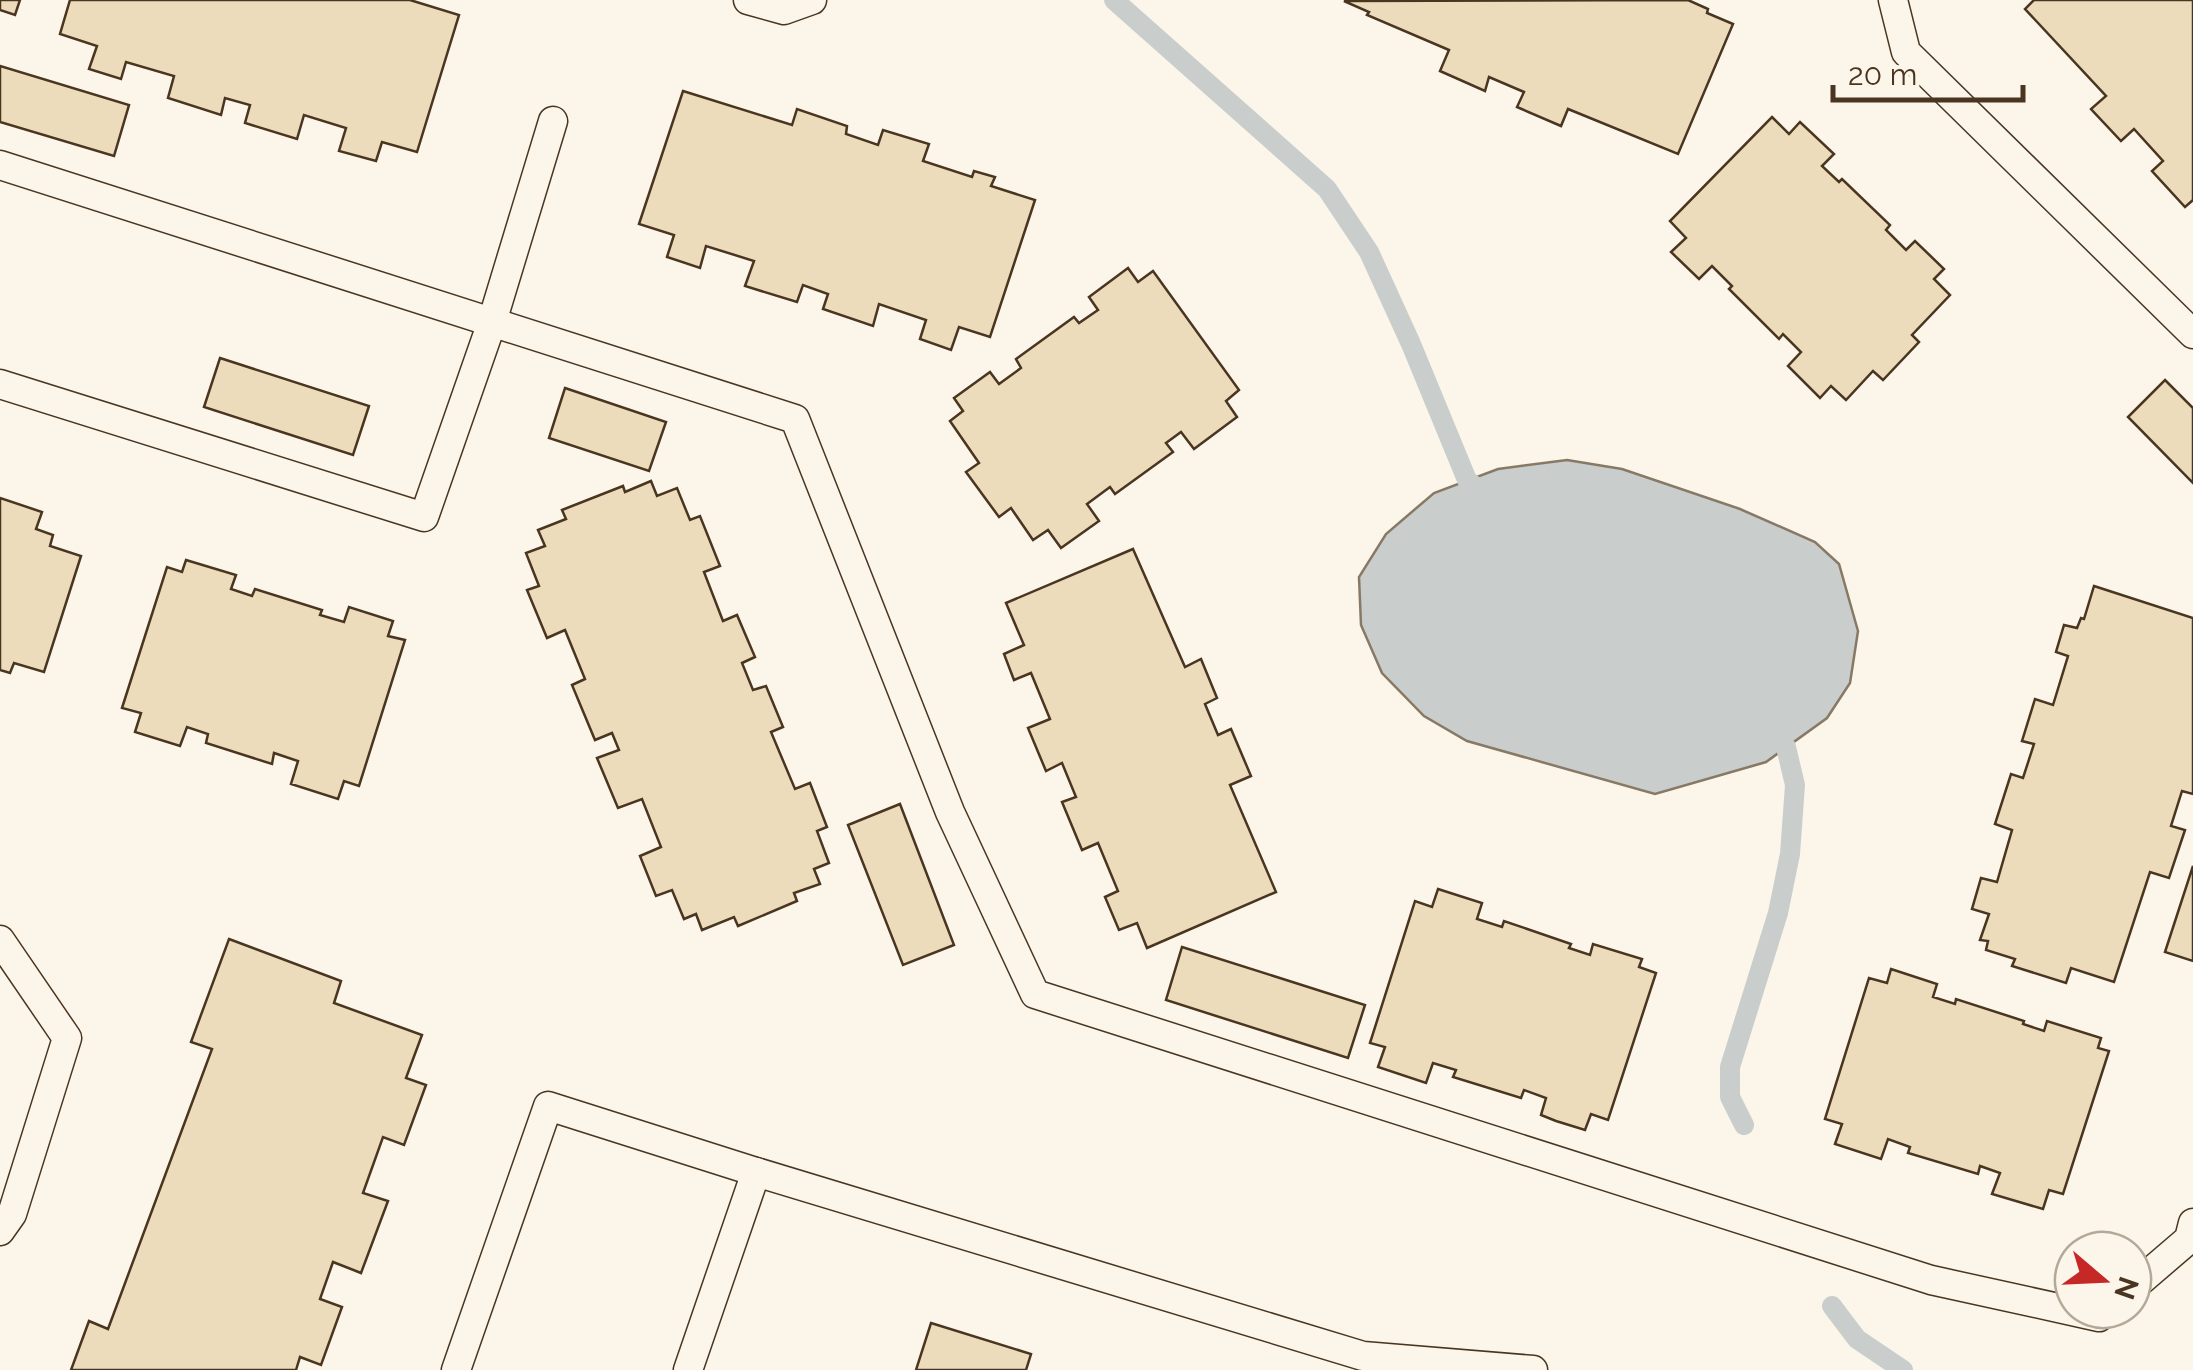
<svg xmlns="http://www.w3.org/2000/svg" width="2193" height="1370" viewBox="0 0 2193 1370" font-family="Raleway,sans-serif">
  <rect width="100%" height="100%" fill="#fbf6e9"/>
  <path fill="#c9cecd" stroke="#887966" stroke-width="2.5" d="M 1567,460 L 1622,469 L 1740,509 L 1815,542 L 1839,564 L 1858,631 L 1850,683 L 1827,718 L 1766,762 L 1655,794 L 1467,741 L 1424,716 L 1382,673 L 1361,625 L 1359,577 L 1386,534 L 1434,493 L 1498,469 Z"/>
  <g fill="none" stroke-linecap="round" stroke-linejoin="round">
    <g stroke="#c9cecd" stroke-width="20">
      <path d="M 1114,0 L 1327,189 L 1369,252 L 1411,344 L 1467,480 L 1486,496"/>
      <path d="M 1744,1125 L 1730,1097 L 1730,1067 L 1778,913 L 1790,854 L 1795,785 L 1786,747 L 1765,730"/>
      <path d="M 1832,1306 L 1857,1339 L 1903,1370"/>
    </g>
  </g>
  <g fill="#ecdcbc" stroke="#4a3520" stroke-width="2.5">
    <path d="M 0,0 L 20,0 L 15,15 L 0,10 Z"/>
    <path d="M 70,0 L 410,0 L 459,15 L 417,152 L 382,142 L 376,161 L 339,151 L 346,128 L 304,115 L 297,139 L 245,123 L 250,105 L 225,98 L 221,115 L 168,98 L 174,76 L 126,62 L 121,79 L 89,69 L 97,46 L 60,34 Z"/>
    <path d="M 1688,0 L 1708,9 L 1707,13 L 1733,24 L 1678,154 L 1568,109 L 1561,126 L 1517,107 L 1524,92 L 1489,77 L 1485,91 L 1440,71 L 1449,50 L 1367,15 L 1369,12 L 1344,1 Z"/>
    <path d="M 2034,0 L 2193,0 L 2193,200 L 2185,207 L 2152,171 L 2163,161 L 2134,129 L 2121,141 L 2091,109 L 2106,96 L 2025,9 Z"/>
    <path d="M 0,66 L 129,105 L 114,156 L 0,122 Z"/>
    <path d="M 683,91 L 792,125 L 797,109 L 847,126 L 846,134 L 878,145 L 883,130 L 929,144 L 923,161 L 972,177 L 974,171 L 995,177 L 991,186 L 1035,200 L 990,337 L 959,327 L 951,350 L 920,339 L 926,320 L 879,304 L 873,326 L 823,309 L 828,294 L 803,285 L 797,302 L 745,286 L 754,261 L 706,246 L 700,268 L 667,257 L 674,235 L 639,224 Z"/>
    <path d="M 1772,117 L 1789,134 L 1800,122 L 1834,154 L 1822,166 L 1839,182 L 1842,179 L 1890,225 L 1886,230 L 1906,250 L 1915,241 L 1944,269 L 1934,279 L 1950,295 L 1912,335 L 1919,342 L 1883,380 L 1873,371 L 1846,400 L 1831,386 L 1820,398 L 1788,366 L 1801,352 L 1783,334 L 1779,339 L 1729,289 L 1732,286 L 1712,266 L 1699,279 L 1671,252 L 1686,238 L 1670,221 Z"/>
    <path d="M 1128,268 L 1138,282 L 1153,271 L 1239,390 L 1226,401 L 1237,417 L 1194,449 L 1181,432 L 1166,443 L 1173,452 L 1115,494 L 1110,487 L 1087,504 L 1099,521 L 1061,548 L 1048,530 L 1033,540 L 1011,508 L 999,517 L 966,472 L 979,463 L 950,421 L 963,411 L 954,398 L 990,372 L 999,384 L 1021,368 L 1016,359 L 1074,317 L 1079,323 L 1098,310 L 1089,297 Z"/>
    <path d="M 220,358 L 369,406 L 353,455 L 204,407 Z"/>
    <path d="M 2165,380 L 2193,408 L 2193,483 L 2128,417 Z"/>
    <path d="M 565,388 L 666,422 L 649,471 L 549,438 Z"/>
    <path d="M 651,481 L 657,496 L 677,488 L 690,520 L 700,516 L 720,566 L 704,572 L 723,621 L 737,615 L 755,657 L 742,663 L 753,690 L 766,686 L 783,727 L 771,732 L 795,789 L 810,783 L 827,827 L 817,831 L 829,863 L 814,869 L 820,884 L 794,893 L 797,901 L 738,926 L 734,917 L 702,930 L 696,914 L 684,919 L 672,890 L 656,896 L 640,856 L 661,847 L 642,799 L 618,808 L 597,758 L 619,750 L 612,733 L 595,740 L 572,685 L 585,679 L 565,630 L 547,638 L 527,590 L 539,586 L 526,553 L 545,546 L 538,530 L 566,519 L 562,510 L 623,486 L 625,492 Z"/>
    <path d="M 0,498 L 42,512 L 36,529 L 53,535 L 50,546 L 81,556 L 44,672 L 14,663 L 10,673 L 0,670 Z"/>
    <path d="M 1133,549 L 1185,667 L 1201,659 L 1217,698 L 1205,704 L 1218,735 L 1231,729 L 1251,776 L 1230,785 L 1276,892 L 1147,948 L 1137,923 L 1119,930 L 1105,897 L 1118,891 L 1098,843 L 1082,850 L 1062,802 L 1076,797 L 1062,763 L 1046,771 L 1028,728 L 1050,719 L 1031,673 L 1014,680 L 1004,654 L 1024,645 L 1006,603 Z"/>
    <path d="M 186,560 L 236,575 L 231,589 L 252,596 L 255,589 L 322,610 L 320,615 L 344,622 L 349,607 L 393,621 L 388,636 L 405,640 L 359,786 L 344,781 L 338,799 L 291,784 L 298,761 L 274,753 L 272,764 L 206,743 L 208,734 L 187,727 L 180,746 L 135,732 L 141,713 L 122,708 L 167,567 L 182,572 Z"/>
    <path d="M 2094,586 L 2193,618 L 2193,794 L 2182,791 L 2171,826 L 2185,830 L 2169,878 L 2150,872 L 2114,982 L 2071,968 L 2066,983 L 2012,966 L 2015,959 L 1986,950 L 1988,941 L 1980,940 L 1989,914 L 1972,909 L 1981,878 L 1997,882 L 2012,830 L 1995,824 L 2011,774 L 2023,778 L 2034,744 L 2022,741 L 2035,699 L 2053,705 L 2068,656 L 2056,652 L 2064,625 L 2077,628 L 2081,618 L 2084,619 Z"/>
    <path d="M 900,804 L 954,945 L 903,965 L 848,825 Z"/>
    <path d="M 2193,866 L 2193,961 L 2165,952 Z"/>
    <path d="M 1438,889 L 1482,903 L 1477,919 L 1502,927 L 1504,921 L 1571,944 L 1569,948 L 1590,955 L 1593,944 L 1642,959 L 1639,967 L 1656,973 L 1608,1120 L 1591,1114 L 1585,1130 L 1556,1121 L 1541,1115 L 1546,1098 L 1524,1090 L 1521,1098 L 1453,1077 L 1456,1070 L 1433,1063 L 1426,1083 L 1378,1067 L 1385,1047 L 1370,1043 L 1415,901 L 1432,907 Z"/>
    <path d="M 229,939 L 341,981 L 334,1003 L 422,1035 L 406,1078 L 426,1085 L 404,1145 L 383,1137 L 363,1193 L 388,1201 L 361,1273 L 333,1262 L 320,1299 L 342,1307 L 321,1365 L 300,1357 L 296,1370 L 71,1370 L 89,1321 L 108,1329 L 212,1049 L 191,1042 Z"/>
    <path d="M 1182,947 L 1365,1005 L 1348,1058 L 1166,1000 Z"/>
    <path d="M 1891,969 L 1937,984 L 1933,997 L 1955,1004 L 1956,999 L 2024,1021 L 2023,1024 L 2044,1031 L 2047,1021 L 2101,1038 L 2098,1048 L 2109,1051 L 2063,1194 L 2049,1190 L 2043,1209 L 1992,1194 L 2000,1173 L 1980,1166 L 1978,1174 L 1908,1153 L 1910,1147 L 1888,1139 L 1881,1159 L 1835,1144 L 1842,1124 L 1825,1119 L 1869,978 L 1887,983 Z"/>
    <path d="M 931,1323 L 1031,1354 L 1026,1370 L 916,1370 Z"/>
  </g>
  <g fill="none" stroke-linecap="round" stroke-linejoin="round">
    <g stroke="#4a3520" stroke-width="31">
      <g id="lane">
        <path d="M 748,0 L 784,10 L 812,0"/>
        <path d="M 1893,0 L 1906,52 L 2193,334"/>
        <path d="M 0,165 L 795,419 L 950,812 L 1035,994 L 1931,1280 L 2099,1317 L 2107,1310"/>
        <path d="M 0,384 L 424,517 L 492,322 L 553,121"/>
        <path d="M 0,940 L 67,1038 L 12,1214 L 0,1231"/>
        <path d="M 756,1172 L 1363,1356 L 1533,1370"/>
        <path d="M 2133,1287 L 2189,1239 L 2193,1223"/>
        <path d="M 456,1370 L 548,1106 L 756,1172 L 688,1370"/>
      </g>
    </g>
    <use href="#lane" stroke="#fbf6e9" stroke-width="28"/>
  </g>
  <g transform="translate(2103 1280) rotate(109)"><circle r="48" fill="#fbf6e9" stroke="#b4a999" stroke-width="2.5"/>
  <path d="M0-8L18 38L0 25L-18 38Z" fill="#c62828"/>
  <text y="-15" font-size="28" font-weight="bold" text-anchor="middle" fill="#4a3520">N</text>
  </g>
  <path d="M1833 85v15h190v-15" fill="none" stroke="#4a3520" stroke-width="5"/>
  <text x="1848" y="85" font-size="30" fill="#4a3520" stroke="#fbf6e9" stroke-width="8" paint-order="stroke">20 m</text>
</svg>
